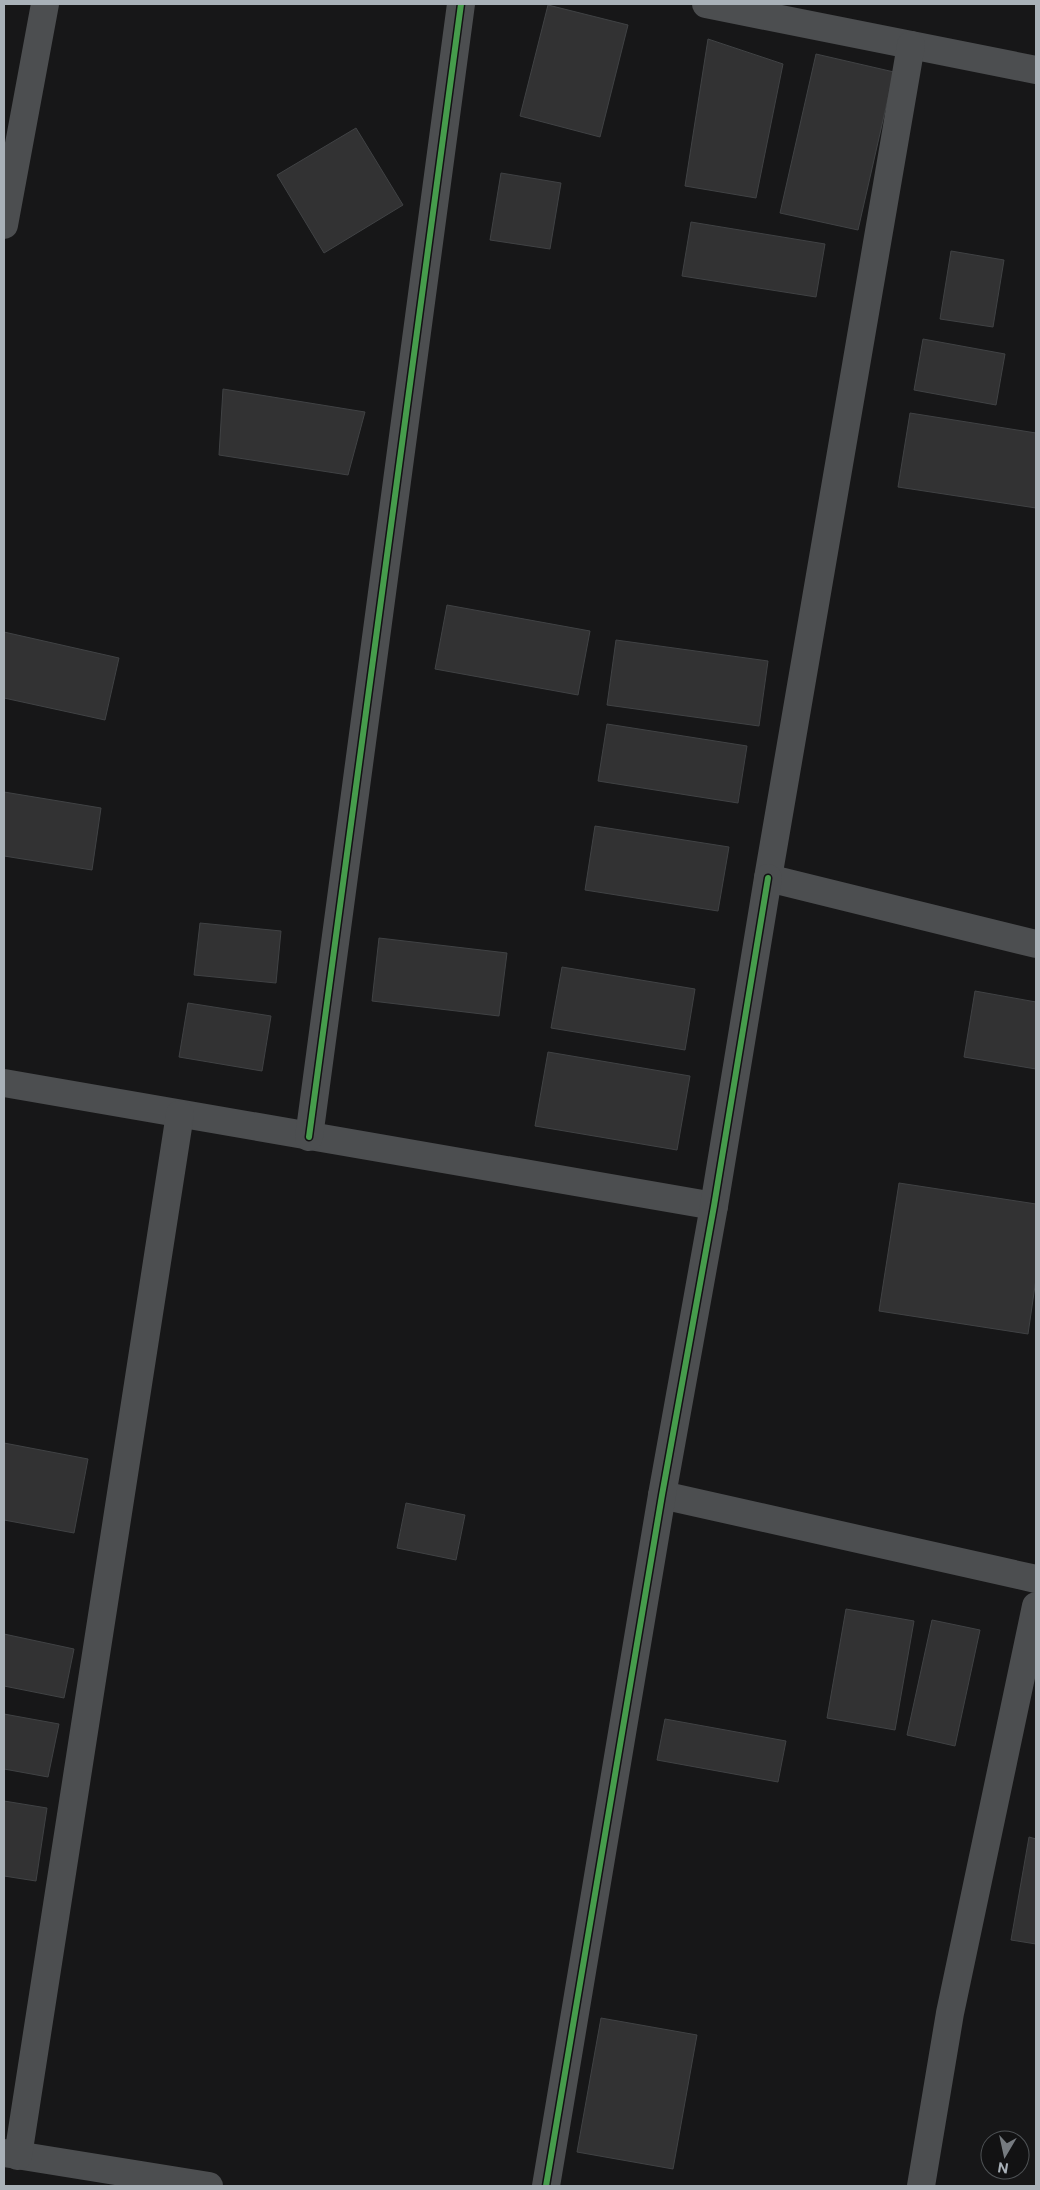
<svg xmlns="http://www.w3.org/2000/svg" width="1040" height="2190" viewBox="0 0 1040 2190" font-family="'Public Sans',sans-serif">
  <rect width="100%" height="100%" fill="#171718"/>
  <g fill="#323233" stroke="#404244">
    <path d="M 548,5 L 628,25 L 600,137 L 520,116 Z"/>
    <path d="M 708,39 L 783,64 L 756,198 L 685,186 Z"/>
    <path d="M 816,54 L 894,72 L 858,230 L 780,213 Z"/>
    <path d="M 356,128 L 403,205 L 324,253 L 277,175 Z"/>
    <path d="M 501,173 L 561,183 L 550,249 L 490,240 Z"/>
    <path d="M 691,222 L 825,244 L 816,297 L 682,276 Z"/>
    <path d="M 951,251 L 1004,260 L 993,327 L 940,319 Z"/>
    <path d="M 923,339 L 1005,354 L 996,405 L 914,390 Z"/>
    <path d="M 223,389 L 365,412 L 348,475 L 219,455 Z"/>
    <path d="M 910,413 L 1036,433 L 1036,508 L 898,487 Z"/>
    <path d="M 447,605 L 590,631 L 578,695 L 435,669 Z"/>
    <path d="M 4,632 L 119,658 L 105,720 L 4,698 Z"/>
    <path d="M 616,640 L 768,661 L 759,726 L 607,705 Z"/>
    <path d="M 607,724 L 747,746 L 738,803 L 598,781 Z"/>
    <path d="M 4,792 L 101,808 L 92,870 L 4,856 Z"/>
    <path d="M 595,826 L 729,847 L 718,911 L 585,890 Z"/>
    <path d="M 200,923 L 281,931 L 276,983 L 194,975 Z"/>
    <path d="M 379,938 L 507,953 L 499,1016 L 372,1001 Z"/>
    <path d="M 562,967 L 695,989 L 685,1050 L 551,1028 Z"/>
    <path d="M 975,991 L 1036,1002 L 1036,1069 L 964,1057 Z"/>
    <path d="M 188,1003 L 271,1016 L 262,1071 L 179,1057 Z"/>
    <path d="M 548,1052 L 690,1076 L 677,1150 L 535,1126 Z"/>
    <path d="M 899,1183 L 1036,1204 L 1036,1279 L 1028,1334 L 879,1311 Z"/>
    <path d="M 4,1443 L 88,1459 L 74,1533 L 4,1520 Z"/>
    <path d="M 406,1503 L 465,1515 L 456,1560 L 397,1548 Z"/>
    <path d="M 846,1609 L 914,1621 L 895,1730 L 827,1718 Z"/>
    <path d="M 932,1620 L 980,1630 L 955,1746 L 907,1735 Z"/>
    <path d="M 4,1634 L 74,1649 L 64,1698 L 4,1686 Z"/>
    <path d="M 4,1714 L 59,1724 L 48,1777 L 4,1769 Z"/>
    <path d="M 665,1719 L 786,1741 L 778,1782 L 657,1760 Z"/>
    <path d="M 4,1801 L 47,1808 L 36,1881 L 4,1876 Z"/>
    <path d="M 1029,1837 L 1036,1839 L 1036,1944 L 1011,1940 Z"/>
    <path d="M 601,2018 L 697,2035 L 673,2169 L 577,2152 Z"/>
  </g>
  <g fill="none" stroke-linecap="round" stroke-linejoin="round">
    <g stroke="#4c4e50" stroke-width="28">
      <path d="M 706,4 L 1036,70"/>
      <path d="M 911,45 L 768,878 L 1036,944"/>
      <path d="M 4,225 L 45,4"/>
      <path d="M 4,1083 L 714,1206"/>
      <path d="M 309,1137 L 461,4"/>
      <path d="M 662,1495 L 1036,1579"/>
      <path d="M 4,2153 L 209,2186"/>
      <path d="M 18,2156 L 180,1114"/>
      <path d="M 546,2186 L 662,1495 L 714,1206 L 768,878"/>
      <path d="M 921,2186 L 950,2013 L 1036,1606"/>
    </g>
    <g stroke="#121213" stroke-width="9">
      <g id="cycleway">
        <path d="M 309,1137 L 461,4"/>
        <path d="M 546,2186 L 662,1495 L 714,1206 L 768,878"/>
      </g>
    </g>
    <use href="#cycleway" stroke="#469c4c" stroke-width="6"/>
  </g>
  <rect width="1040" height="2190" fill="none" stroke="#a9b1b8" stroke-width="10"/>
  <g transform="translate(1005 2155) rotate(189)"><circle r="24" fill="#121213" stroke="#4e5255"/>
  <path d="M0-4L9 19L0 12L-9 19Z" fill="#767b80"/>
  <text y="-8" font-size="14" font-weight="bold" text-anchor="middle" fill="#a9b1b8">N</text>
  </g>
</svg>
